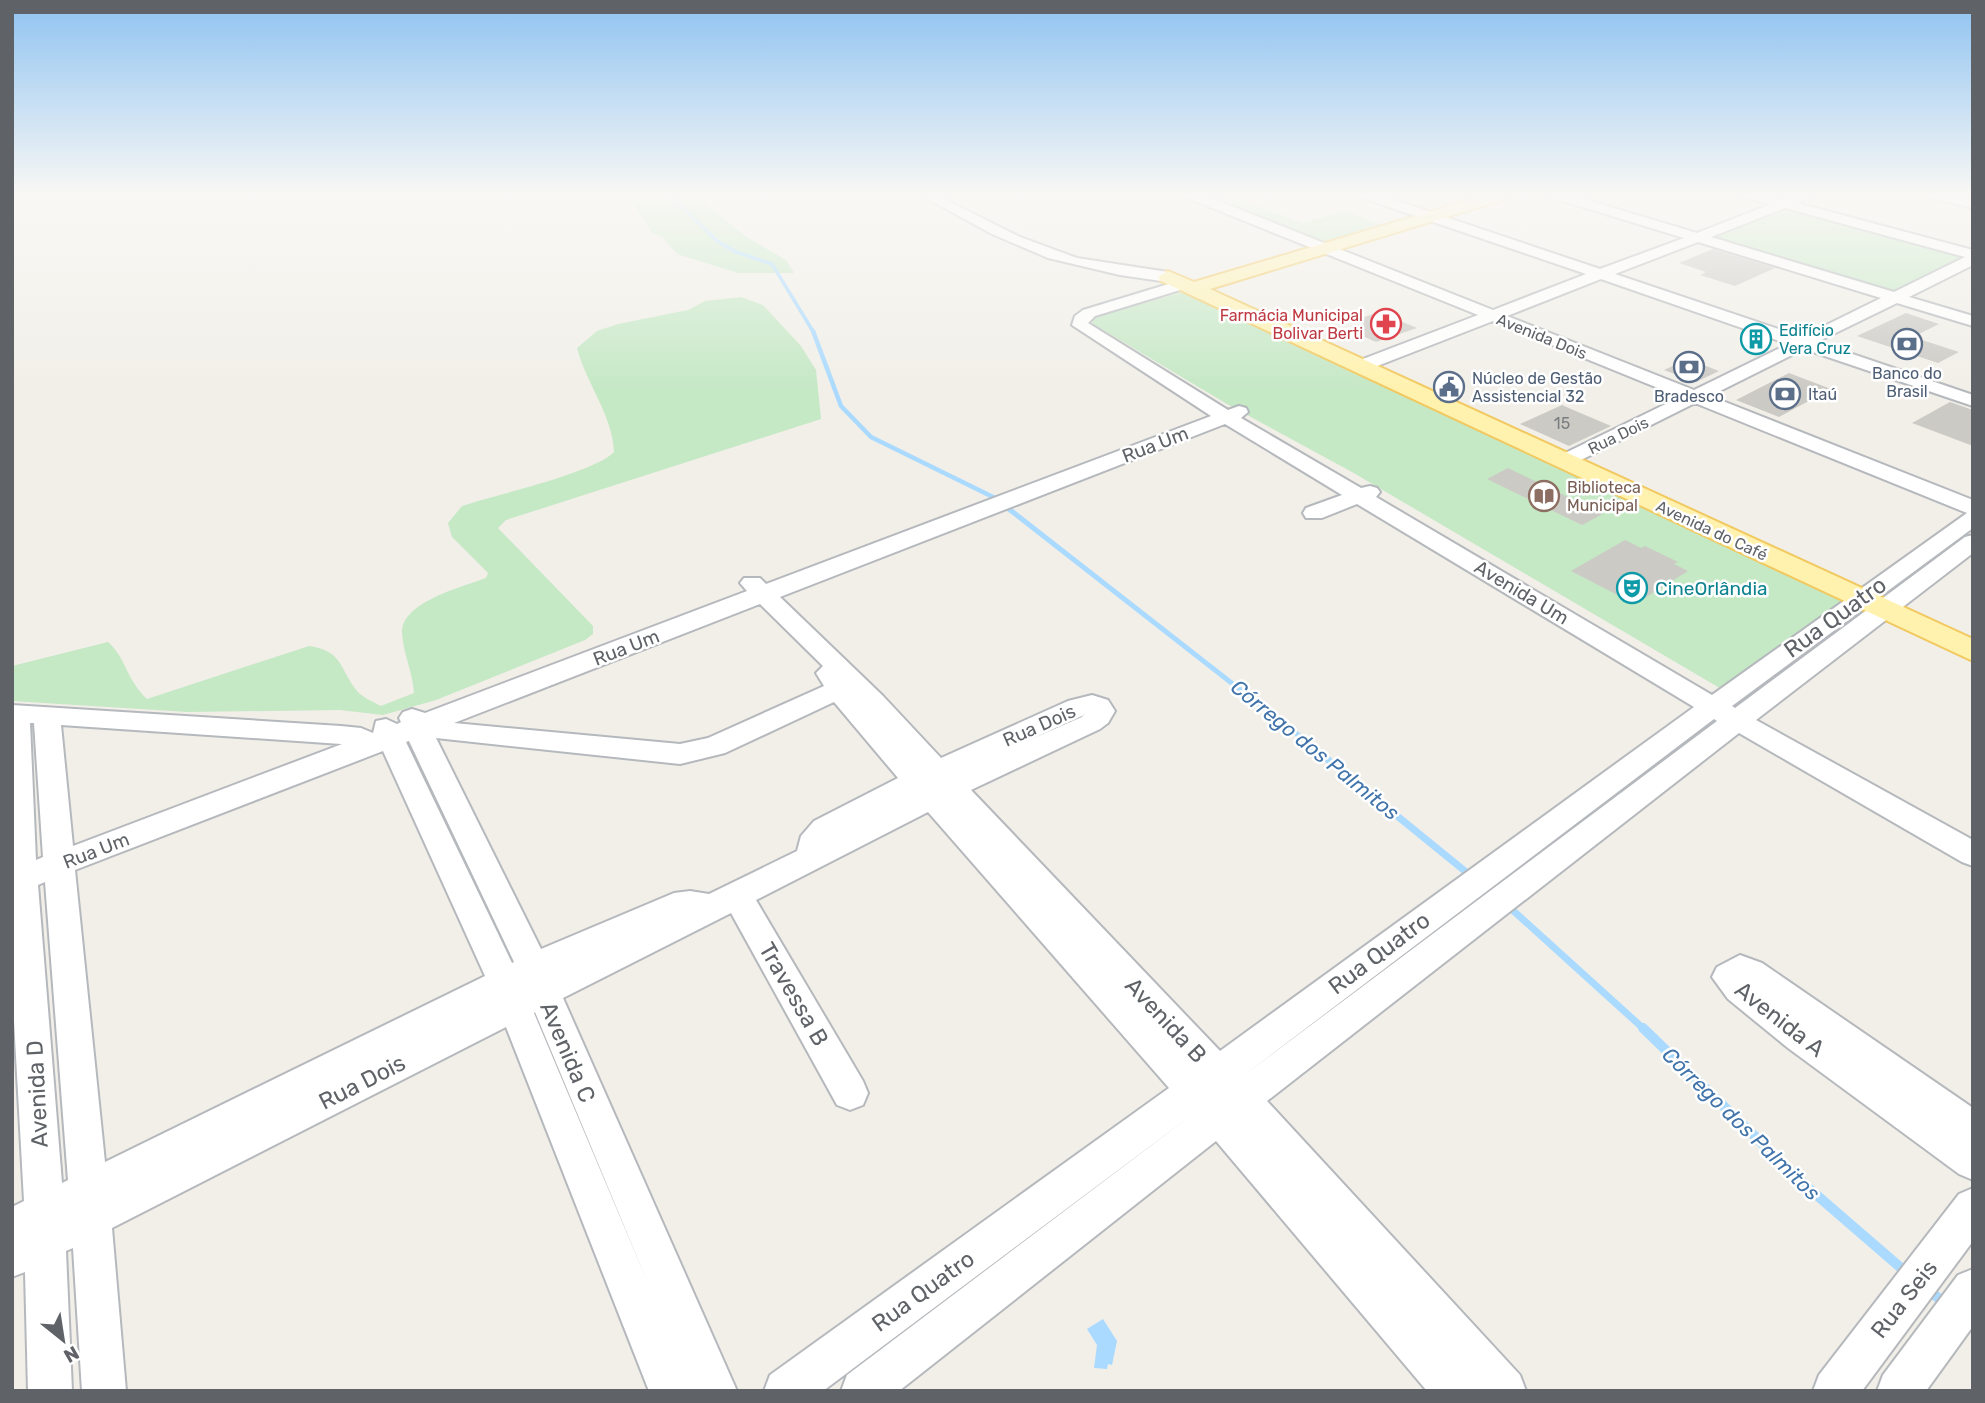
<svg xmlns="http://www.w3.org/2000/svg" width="1985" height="1403" viewBox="0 0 1985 1403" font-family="Rubik,sans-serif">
  <rect width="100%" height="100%" fill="#f1efe8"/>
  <g fill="#c5e8c5">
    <path d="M 627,194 L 693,194 L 748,238 L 786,260 L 794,273 L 738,273 L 677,254 L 662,237 L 652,233 Z"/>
    <path d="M 1204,194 L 1269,194 L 1245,201 L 1302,223 L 1345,211 L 1382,225 L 1325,242 Z"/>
    <path d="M 1785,204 L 1973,255 L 1902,294 L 1705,234 Z"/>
    <path d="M 1194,289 L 1848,600 L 1723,690 L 1352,472 L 1227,404 L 1093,324 L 1092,320 L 1102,315 Z"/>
    <path d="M 741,297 L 763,305 L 801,346 L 816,370 L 821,419 L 506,520 L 498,528 L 593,626 L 593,634 L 585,640 L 436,700 L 383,715 L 340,710 L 188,712 L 12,701 L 12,666 L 108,642 C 126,658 126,679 147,699 L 309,646 C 343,651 339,668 357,691 C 362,697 373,702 381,706 L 414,693 C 413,673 403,653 402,633 C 401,602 462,587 486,578 L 488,573 L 452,537 L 448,523 L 462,506 C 495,495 594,473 614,452 C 613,416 586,383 577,348 L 597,331 L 618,324 L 688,310 L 705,301 Z"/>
  </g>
  <path fill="#aadaff" d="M 1103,1319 L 1117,1341 L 1112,1365 L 1108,1364 L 1107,1369 L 1094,1368 L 1097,1345 L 1087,1329 Z"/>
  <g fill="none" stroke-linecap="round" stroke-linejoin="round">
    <path stroke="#aadaff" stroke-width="3.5" d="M 669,194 L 717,241 L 736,252 L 772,264 L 814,333"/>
    <path stroke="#aadaff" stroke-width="4.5" d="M 813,331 L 841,406 L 871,437 L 995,498 L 1011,511"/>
    <path stroke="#aadaff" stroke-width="5" d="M 1009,509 L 1302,738"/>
    <g stroke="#aadaff" stroke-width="7">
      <path d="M 1300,737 L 1471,876"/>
      <path d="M 1507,905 L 1645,1030"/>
    </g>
    <g stroke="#aadaff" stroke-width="10">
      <path d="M 1643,1028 L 1805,1185 L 1908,1274"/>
      <path d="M 1927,1289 L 1946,1304"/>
    </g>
  </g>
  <g fill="#cccac5">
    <path d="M 1713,249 L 1775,268 L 1735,286 L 1700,275 L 1706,272 L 1679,263 Z"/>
    <path d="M 1379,312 L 1417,328 L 1376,342 L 1349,330 L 1365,324 L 1355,320 Z"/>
    <path d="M 1906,313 L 1939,324 L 1913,337 L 1959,352 L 1938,363 L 1857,336 Z"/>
    <path d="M 1688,359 L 1719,371 L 1696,382 L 1664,370 Z"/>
    <path d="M 1789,373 L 1831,389 L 1779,417 L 1736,400 Z"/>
    <path d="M 1950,402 L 1973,410 L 1973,446 L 1912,423 Z"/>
    <path d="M 1562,405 L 1571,409 L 1611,426 L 1569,446 L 1520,424 Z"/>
    <path d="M 1508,468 L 1603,514 L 1582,525 L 1487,479 Z"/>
    <path d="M 1625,540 L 1641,548 L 1645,546 L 1678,562 L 1674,564 L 1688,571 L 1635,604 L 1571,571 Z"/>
  </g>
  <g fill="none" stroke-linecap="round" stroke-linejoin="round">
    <g stroke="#b5b8bc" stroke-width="4">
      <g id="minor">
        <path d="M 919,194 L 934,194 L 1020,237 L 1077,258 L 1168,272 L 1176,277 L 1168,282 L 1120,275 L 1048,258 L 992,234 Z"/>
        <path d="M 1184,194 L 1201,194 L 1493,310 L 1586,274 L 1360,197 L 1359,194 L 1377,194 L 1600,269 L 1684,238 L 1550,197 L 1549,194 L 1567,194 L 1697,233 L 1771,204 L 1742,197 L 1741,194 L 1760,194 L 1783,200 L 1799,194 L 1816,194 L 1797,203 L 1973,250 L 1973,265 L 1909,297 L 1973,316 L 1973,326 L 1897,303 L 1817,342 L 1973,395 L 1973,406 L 1804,349 L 1710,396 L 1973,500 L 1973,528 L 1732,706 L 1735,708 L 1965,537 L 1973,535 L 1973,553 L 1756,720 L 1973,840 L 1973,866 L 1962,862 L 1739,733 L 1267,1101 L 1520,1375 L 1526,1391 L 1427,1391 L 1216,1141 L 899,1391 L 841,1391 L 847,1375 L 1193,1114 L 823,1391 L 764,1391 L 770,1375 L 1169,1088 L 928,812 L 756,900 L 863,1081 L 868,1093 L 863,1105 L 850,1110 L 837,1105 L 731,913 L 563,998 L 737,1391 L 649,1391 L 506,1027 L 112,1228 L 126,1391 L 82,1391 L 73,1248 L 66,1251 L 72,1391 L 28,1391 L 25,1272 L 12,1277 L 12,1207 L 24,1201 L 12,984 L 12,705 L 341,726 L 361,728 L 373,733 L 376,721 L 386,719 L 397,724 L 401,722 L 399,718 L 403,712 L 412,709 L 425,713 L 747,591 L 740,583 L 744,578 L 760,578 L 766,584 L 1211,416 L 1072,325 L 1075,316 L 1083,310 L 1185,279 L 1193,284 L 1190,287 L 1095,316 L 1088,323 L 1228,410 L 1239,406 L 1246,408 L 1248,412 L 1241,418 L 1361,488 L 1370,486 L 1377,488 L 1380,492 L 1376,497 L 1712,695 L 1967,513 L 1695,403 L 1571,465 L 1557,465 L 1554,461 L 1557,457 L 1680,397 L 1493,321 L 1367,370 L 1355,370 L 1352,366 L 1355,362 L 1478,315 L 1185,197 ZM 1785,208 L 1965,257 L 1894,292 L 1711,237 ZM 1698,242 L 1881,298 L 1802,337 L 1615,274 ZM 1601,279 L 1788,344 L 1694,390 L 1507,316 ZM 1225,424 L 1342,495 L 1306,508 L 1303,513 L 1306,518 L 1322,518 L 1357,504 L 1694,707 L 1220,1051 L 971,790 L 1100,729 L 1108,723 L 1115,711 L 1108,700 L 1092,695 L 1068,701 L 941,758 L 883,696 L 780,597 ZM 760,604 L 823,666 L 816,673 L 824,686 L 708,738 L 680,744 L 454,723 ZM 834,702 L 898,778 L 814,821 L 801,836 L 797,851 L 709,894 L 690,891 L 674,893 L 541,949 L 436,738 L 680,764 L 725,753 ZM 1084,714 L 1082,717 L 1027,741 L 1084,715 ZM 1714,719 L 1717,721 L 1243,1076 ZM 30,723 L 34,723 L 43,857 L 36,860 ZM 61,725 L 341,744 L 342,744 L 73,846 ZM 409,741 L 514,962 L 512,963 L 406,742 ZM 383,751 L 485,976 L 105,1162 L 75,870 ZM 45,882 L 68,1180 L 62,1183 L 38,885 ZM 535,1012 L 650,1288 L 534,1013 Z"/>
        <path d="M 1926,194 L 1946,194 L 1973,200 L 1973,208 L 1927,197 Z"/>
        <path d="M 1740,955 L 1762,963 L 1973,1108 L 1973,1180 L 1959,1174 L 1788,1048 L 1728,999 L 1712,977 L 1717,967 Z"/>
        <path d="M 1973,1188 L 1973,1241 L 1862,1391 L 1813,1391 L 1819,1375 L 1959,1194 Z"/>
        <path d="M 1973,1269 L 1973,1326 L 1926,1391 L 1877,1391 L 1883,1375 L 1958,1275 Z"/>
      </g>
    </g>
    <g stroke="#f2c960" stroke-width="4">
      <path id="major" d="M 1490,194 L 1514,194 L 1512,197 L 1210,289 L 1973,639 L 1973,661 L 1161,281 L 1158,277 L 1168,271 L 1194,282 Z"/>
    </g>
    <use href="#minor" fill="#fff" fill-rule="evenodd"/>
    <use href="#major" fill="#fff2af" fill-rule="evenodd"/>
  </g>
  <linearGradient id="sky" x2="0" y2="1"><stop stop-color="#8fc3f1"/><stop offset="0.5" stop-color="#f9f8f5"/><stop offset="1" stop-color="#f9f8f5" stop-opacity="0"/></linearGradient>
  <rect width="1985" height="390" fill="url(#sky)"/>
  <defs>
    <g id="pharmacy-ring" transform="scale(1.575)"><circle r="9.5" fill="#fff" stroke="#e0444e" stroke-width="1.5"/><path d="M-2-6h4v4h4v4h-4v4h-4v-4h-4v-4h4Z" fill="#e0444e"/></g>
    <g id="building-ring" transform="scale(1.575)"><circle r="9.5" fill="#fff" stroke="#0f9aa8" stroke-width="1.5"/><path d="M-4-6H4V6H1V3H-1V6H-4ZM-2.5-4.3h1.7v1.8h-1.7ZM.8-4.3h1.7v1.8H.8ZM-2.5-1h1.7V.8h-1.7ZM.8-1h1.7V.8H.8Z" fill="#0f9aa8"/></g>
    <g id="bank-ring" transform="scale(1.575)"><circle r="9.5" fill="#fff" stroke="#5c6f8a" stroke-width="1.5"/><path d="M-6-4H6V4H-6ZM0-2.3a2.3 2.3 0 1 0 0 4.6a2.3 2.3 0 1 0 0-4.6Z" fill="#5c6f8a"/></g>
    <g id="civic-ring" transform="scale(1.575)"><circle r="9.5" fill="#fff" stroke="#5c6f8a" stroke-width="1.5"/><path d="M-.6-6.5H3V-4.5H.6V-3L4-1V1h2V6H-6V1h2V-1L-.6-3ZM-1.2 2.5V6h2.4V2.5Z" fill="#5c6f8a"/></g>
    <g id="library-ring" transform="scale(1.575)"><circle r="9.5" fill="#fff" stroke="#8d6e63" stroke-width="1.5"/><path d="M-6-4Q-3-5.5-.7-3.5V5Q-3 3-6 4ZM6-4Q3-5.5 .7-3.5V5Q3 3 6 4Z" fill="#8d6e63"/></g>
    <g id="theatre-ring" transform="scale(1.575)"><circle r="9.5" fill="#fff" stroke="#0f9aa8" stroke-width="1.5"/><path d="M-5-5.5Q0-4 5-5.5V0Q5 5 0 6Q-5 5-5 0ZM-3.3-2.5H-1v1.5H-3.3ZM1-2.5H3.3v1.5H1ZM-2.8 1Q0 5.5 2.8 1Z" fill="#0f9aa8"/></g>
  </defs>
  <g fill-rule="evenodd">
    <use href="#pharmacy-ring" x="1386" y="324"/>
    <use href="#building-ring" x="1756" y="339"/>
    <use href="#bank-ring" x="1907" y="344"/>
    <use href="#bank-ring" x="1689" y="367"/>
    <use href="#civic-ring" x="1449" y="387"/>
    <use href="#bank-ring" x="1785" y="394"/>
    <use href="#library-ring" x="1544" y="496"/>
    <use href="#theatre-ring" x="1632" y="588"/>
  </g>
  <g text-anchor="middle" stroke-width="5" stroke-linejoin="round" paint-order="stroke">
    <g font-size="16" fill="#be3a42" stroke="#fff" text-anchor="end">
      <text x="1363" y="321">Farmácia Municipal<tspan x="1363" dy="18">Bolivar Berti</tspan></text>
    </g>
    <g font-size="16" fill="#0d838f" stroke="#fff" text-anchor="start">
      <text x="1779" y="336">Edifício<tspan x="1779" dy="18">Vera Cruz</tspan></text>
    </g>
    <g font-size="16" fill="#5f6368" stroke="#fff">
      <text transform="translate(1542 336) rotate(22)" y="6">Avenida Dois</text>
      <text transform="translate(1618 435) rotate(-26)" y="6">Rua Dois</text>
      <text transform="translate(1712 530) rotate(25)" y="6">Avenida do Café</text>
    </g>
    <g font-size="16" fill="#4e5e75" stroke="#fff">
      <text x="1907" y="379">Banco do<tspan x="1907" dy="18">Brasil</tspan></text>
      <text x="1472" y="384" text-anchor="start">Núcleo de Gestão<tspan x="1472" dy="18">Assistencial 32</tspan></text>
      <text x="1808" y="400" text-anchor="start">Itaú</text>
      <text x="1689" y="402">Bradesco</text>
    </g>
    <g font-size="16" fill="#7a7d7f">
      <text x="1562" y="429">15</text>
    </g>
    <g font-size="16" fill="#785e54" stroke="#fff" text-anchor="start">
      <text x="1567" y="493">Biblioteca<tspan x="1567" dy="18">Municipal</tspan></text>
    </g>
    <g font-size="19" fill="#5f6368" stroke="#fff">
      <text transform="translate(1155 444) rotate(-21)" y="7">Rua Um</text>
      <text transform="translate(1522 592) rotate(31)" y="7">Avenida Um</text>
      <text transform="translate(626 647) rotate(-21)" y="7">Rua Um</text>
      <text transform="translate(1039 725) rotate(-24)" y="7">Rua Dois</text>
      <text transform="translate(96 850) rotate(-21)" y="7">Rua Um</text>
    </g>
    <g font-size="19" fill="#0d838f" stroke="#fff" text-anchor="start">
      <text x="1655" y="595">CineOrlândia</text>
    </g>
    <g font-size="21" font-style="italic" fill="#4174aa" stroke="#fff">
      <text transform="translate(1315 750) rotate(39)" y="7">Córrego dos Palmitos</text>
      <text transform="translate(1741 1124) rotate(44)" y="7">Córrego dos Palmitos</text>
    </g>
    <g font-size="23" fill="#5f6368" stroke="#fff">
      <text transform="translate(1835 617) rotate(-36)" y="8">Rua Quatro</text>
      <text transform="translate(1379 953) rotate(-37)" y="8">Rua Quatro</text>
      <text transform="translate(794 994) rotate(60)" y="8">Travessa B</text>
      <text transform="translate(1780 1019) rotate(38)" y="8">Avenida A</text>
      <text transform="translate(1166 1020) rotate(47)" y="8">Avenida B</text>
      <text transform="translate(568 1052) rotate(67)" y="8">Avenida C</text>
      <text transform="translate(362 1082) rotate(-27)" y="8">Rua Dois</text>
      <text transform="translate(37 1094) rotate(-93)" y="8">Avenida D</text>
      <text transform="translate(923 1291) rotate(-36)" y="8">Rua Quatro</text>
      <text transform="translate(1904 1299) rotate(-52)" y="8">Rua Seis</text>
    </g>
  </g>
  <rect width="1985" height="1403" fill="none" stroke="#5f6368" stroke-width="28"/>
  <g transform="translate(63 1340) rotate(150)" stroke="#ffffff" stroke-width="5" paint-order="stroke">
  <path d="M0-5L12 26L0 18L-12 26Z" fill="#5f6368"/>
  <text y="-10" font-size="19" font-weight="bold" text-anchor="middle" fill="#5f6368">N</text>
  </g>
</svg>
